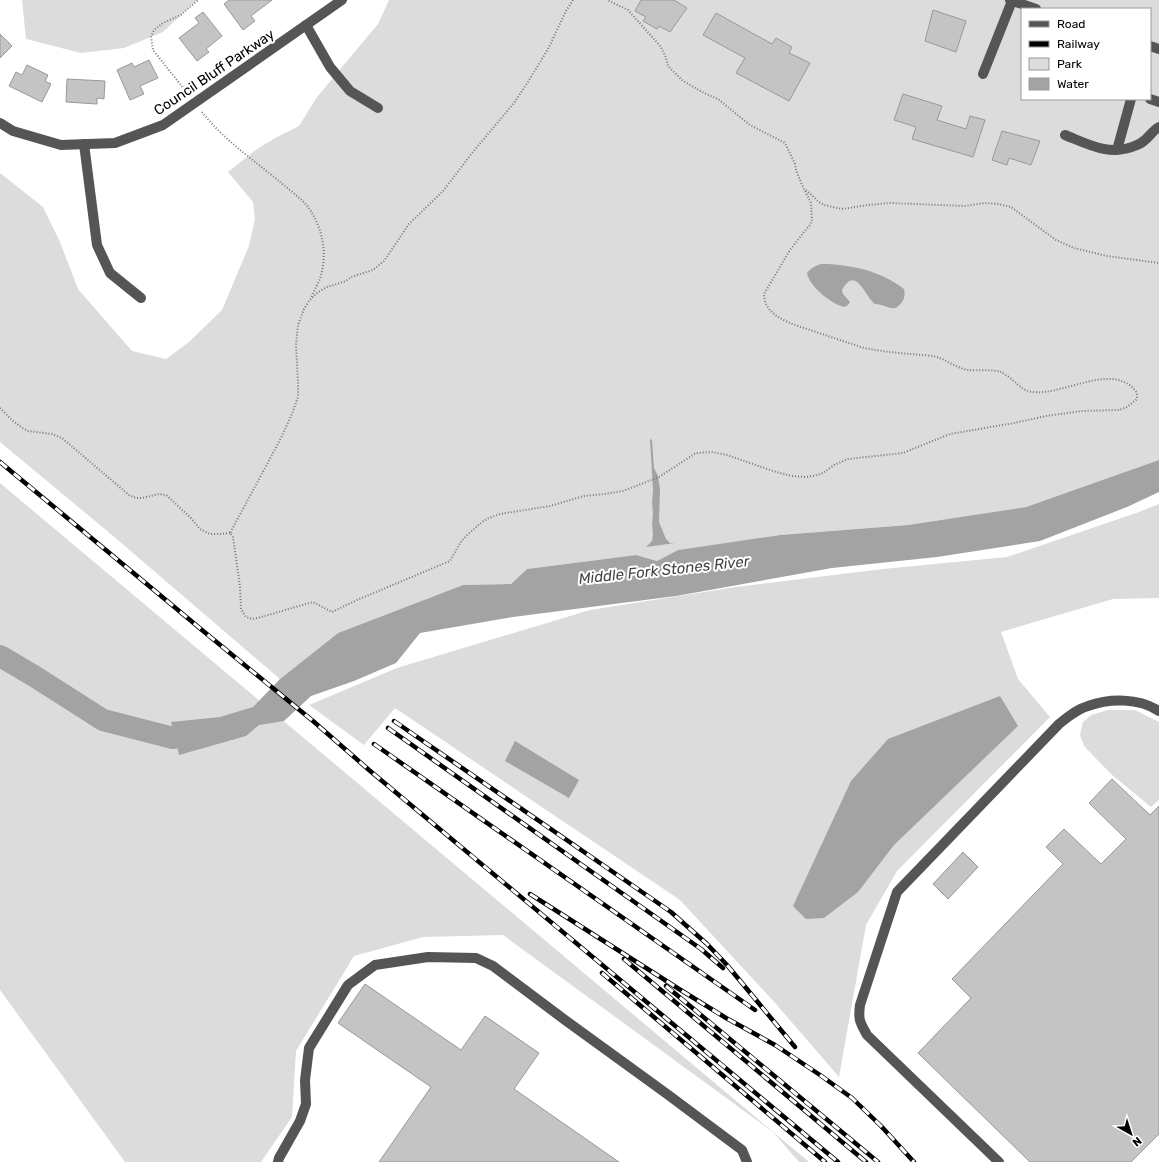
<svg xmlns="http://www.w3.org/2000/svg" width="1159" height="1162" viewBox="0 0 1159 1162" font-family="Rubik,sans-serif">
  <rect width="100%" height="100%" fill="#fff"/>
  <g fill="#dcdcdc" fill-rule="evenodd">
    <path d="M 22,0 L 197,0 L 163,32 L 124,48 L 81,53 L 26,39 Z"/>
    <path d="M 389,0 L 1159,0 L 1159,460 L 1026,507 L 908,525 L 780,535 L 678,550 L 657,561 L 636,555 L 527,569 L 511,584 L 463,585 L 338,633 L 280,679 L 112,535 L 0,442 L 0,173 L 43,207 L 60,242 L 78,289 L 132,351 L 166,359 L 189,342 L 222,310 L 249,246 L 255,219 L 253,202 L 228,172 L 257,149 L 277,137 L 299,126 L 317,97 L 378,24 ZM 1022,9 L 1150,9 L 1150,99 L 1022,99 Z"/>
    <path d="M 0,483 L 809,1162 L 799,1162 L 773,1132 L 503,935 L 423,937 L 354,956 L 296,1051 L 292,1117 L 261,1162 L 125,1162 L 0,990 Z"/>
    <path d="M 1159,504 L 1159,598 L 1113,599 L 1001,632 L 1018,679 L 1050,717 L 897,871 L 866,925 L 839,1077 L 776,1004 L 680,900 L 395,708 L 364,745 L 309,705 L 397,668 L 590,610 L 736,587 L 883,569 L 1007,557 L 1139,512 Z"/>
    <path d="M 1108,710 L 1135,710 L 1159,722 L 1159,800 L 1151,807 L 1111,774 L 1084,746 L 1080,735 L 1083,722 L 1091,715 Z"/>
  </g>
  <g fill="#a3a3a3">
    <path d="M 821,264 C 850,264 881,271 904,289 C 906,297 903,303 896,308 C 888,309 883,304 875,304 C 865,297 856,264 842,290 L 843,294 L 850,302 L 849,304 L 845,307 C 832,305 809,286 807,273 C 811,268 815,266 821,264 Z"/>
    <path d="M 650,439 L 652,440 L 654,468 L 658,476 L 660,489 L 659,522 L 666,539 L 670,543 L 675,543 L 646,547 L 652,541 L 653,534 L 652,524 L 653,514 L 652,502 L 653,491 Z"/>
    <path d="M 1159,460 L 1159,492 L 1127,507 L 1040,541 L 937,557 L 832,568 L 676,596 L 513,617 L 420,633 L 396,663 L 354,681 L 311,696 L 284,721 L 259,725 L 246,736 L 179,755 L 171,722 L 220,717 L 253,707 L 280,679 L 338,633 L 463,585 L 511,584 L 527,569 L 636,555 L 657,561 L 678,550 L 780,535 L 908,525 L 1026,507 Z"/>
    <path d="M 1000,696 L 1018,726 L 894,845 L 858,892 L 824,918 L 806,919 L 793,906 L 851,781 L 888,739 Z"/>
    <path d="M 515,741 L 579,780 L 569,798 L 505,761 Z"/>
  </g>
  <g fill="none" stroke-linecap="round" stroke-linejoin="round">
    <path stroke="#a3a3a3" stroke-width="22" d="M 0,656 L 34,676 L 103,720 L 173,738 L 203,730"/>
  </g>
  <g fill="#c4c4c4" stroke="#999">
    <path d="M 229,0 L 272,0 L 251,16 L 255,21 L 243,30 L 224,4 Z"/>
    <path d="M 641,0 L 674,0 L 687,8 L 670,32 L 659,26 L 657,29 L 643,21 L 646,17 L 635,11 Z"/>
    <path d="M 933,10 L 966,21 L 956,52 L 925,41 Z"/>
    <path d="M 203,12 L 222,36 L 206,49 L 209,52 L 197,61 L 179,38 L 199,23 L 195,18 Z"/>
    <path d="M 716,13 L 772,44 L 776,38 L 792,47 L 789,53 L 810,63 L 789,101 L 736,73 L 745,58 L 703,35 Z"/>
    <path d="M 0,34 L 12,46 L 0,58 Z"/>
    <path d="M 149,60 L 158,78 L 140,86 L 144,94 L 130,100 L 117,70 L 132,63 L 134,67 Z"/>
    <path d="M 27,65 L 48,75 L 45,81 L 51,84 L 42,102 L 9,86 L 16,72 L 22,75 Z"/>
    <path d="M 67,79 L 105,81 L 104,99 L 97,98 L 97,104 L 66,102 Z"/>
    <path d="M 903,94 L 942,106 L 937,120 L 966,129 L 970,116 L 985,120 L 973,157 L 912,139 L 916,127 L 894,120 Z"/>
    <path d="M 1002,131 L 1040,141 L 1031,165 L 1009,158 L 1007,165 L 992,160 Z"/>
    <path d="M 1112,779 L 1150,815 L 1159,806 L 1159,1134 L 1131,1162 L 1030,1162 L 918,1053 L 971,998 L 952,979 L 1063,864 L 1046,847 L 1064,829 L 1101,864 L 1126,839 L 1089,803 Z"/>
    <path d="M 963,852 L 978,867 L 948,899 L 933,884 Z"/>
    <path d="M 365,984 L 461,1050 L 485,1016 L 539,1053 L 514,1089 L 619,1162 L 379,1162 L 431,1087 L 338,1023 Z"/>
  </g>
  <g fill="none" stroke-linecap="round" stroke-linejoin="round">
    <g stroke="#777" stroke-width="2" stroke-dasharray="1 2" stroke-linecap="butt">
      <path d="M 573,0 L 566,11 L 548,49 L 528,82 L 514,103 L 472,153 L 444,190 L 409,224 L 384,261 L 373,270 L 351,277 L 346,281 L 327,287 L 318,292 L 309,301 L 304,309 L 298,325 L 296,345 L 298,382 L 298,397 L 292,414 L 279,442 L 230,533 L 233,537 L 240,587 L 241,609 L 246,617 L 253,619 L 261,617 L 313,602 L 332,612 L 357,600 L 450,561 L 460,543 L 466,536 L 482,522 L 489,518 L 500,514 L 550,506 L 584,496 L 604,494 L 623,491 L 659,477 L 696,453 L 712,452 L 727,455 L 773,471 L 792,476 L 805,477 L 814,476 L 823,473 L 834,465 L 848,459 L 903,453 L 950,434 L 1014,423 L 1046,416 L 1082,411 L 1119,410 L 1127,407 L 1137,399 L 1137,393 C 1117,363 1072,390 1043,392 C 1025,394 1021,387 1009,377 C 1006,375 1003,373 1001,372 C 993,369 977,371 968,370 C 956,368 947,360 937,357 C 929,355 920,355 912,354 C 896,353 880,351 864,348 C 849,343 834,338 819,333 C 801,326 764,320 764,294 L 790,250 L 804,232 L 810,225 L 812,220 L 811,203 L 802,185 L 796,170 L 795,164 L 785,143 L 750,125 L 718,99 L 706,94 L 683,81 L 668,66 L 666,58 L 661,47 L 628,10 L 607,0"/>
      <path d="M 188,94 L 153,50 L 151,37 L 154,30 L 163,23 L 181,15 L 198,0"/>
      <path d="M 202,112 C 223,139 252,159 279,181 C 290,191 305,200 312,213 C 323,231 327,255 321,275 C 319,283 314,290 311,298"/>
      <path d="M 806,190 L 819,202 L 824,205 L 842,209 L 868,205 L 890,203 L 965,206 L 985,203 L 998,204 L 1011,207 L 1056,240 L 1074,248 L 1107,256 L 1159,263"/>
      <path d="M 0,408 L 13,421 L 24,429 L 28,431 L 52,434 L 62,438 L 129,495 L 136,498 L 142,498 L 159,494 L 166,495 L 190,517 L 200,529 L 210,534 L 220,534 L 230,533"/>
    </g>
    <g stroke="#555" stroke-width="10">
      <path d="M 1010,0 L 1036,9"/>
      <path d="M 306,25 L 330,67 L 350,91 L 378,108"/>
      <path d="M 1150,46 L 1159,49"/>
      <path d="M 983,74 L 1012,1"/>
      <path d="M 1150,99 L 1159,102"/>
      <path d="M 0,123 L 13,131 L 61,145 L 115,143 L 163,125 L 342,0"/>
      <path d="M 1065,135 C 1090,145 1110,157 1137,145 C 1148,141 1150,132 1159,127"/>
      <path d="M 84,144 L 97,245 L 110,273 L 141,298"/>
      <path d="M 1117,150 L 1131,99"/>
      <path d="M 278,1162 L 279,1158 L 300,1121 L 306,1104 L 305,1080 L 309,1048 L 348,985 L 375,965 L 428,957 L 476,958 L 493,966 L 565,1020 L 667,1094 L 742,1150 L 747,1162"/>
      <path d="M 999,1162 L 867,1035 C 860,1022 858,1020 860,1005 L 897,892 L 1059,724 C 1068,717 1077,709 1088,706 C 1110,698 1139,698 1159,711"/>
    </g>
    <g stroke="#000" stroke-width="4.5">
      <g id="rail">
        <path d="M 0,462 L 208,635 L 313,721 L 369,770 L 838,1162"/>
        <path d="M 394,721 L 671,912 L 707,944 L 727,965 L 795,1047"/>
        <path d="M 388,728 L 701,949 L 723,968"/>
        <path d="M 374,744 L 755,1010"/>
        <path d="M 530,894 L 679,989 L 726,1018 L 775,1045 L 820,1075 L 852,1098 L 881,1126 L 914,1162"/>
        <path d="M 624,959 L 866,1162"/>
        <path d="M 602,973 L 825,1162"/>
        <path d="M 666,986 L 878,1162"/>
      </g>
    </g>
    <use href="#rail" stroke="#fff" stroke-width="3" stroke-dasharray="9" stroke-linecap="butt"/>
  </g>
  <g text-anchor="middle" stroke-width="4" stroke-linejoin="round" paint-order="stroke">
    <g font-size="14" fill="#000" stroke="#fff">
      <text transform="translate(214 72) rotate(-34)" y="5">Council Bluff Parkway</text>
    </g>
    <g font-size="15" font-style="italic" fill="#444" stroke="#fff">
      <text transform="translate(664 570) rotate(-6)" y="5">Middle Fork Stones River</text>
    </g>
  </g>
  <rect x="1021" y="8" width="130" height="92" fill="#ffffff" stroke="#999999"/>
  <rect x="1029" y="21" width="20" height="6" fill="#555555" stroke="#999999"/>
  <text x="1057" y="28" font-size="12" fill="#000000">Road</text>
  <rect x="1029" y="41" width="20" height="6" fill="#000000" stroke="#999999"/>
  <text x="1057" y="48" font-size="12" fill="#000000">Railway</text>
  <rect x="1029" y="58" width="20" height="12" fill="#dcdcdc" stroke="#999999"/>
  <text x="1057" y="68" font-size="12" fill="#000000">Park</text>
  <rect x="1029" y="78" width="20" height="12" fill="#a3a3a3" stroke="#999999"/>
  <text x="1057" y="88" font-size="12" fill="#000000">Water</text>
  <g transform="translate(1131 1134) rotate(141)" stroke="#ffffff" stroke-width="3" paint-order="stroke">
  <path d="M0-3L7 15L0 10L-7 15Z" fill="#000000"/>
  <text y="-6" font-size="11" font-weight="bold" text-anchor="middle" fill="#000000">N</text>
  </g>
</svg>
